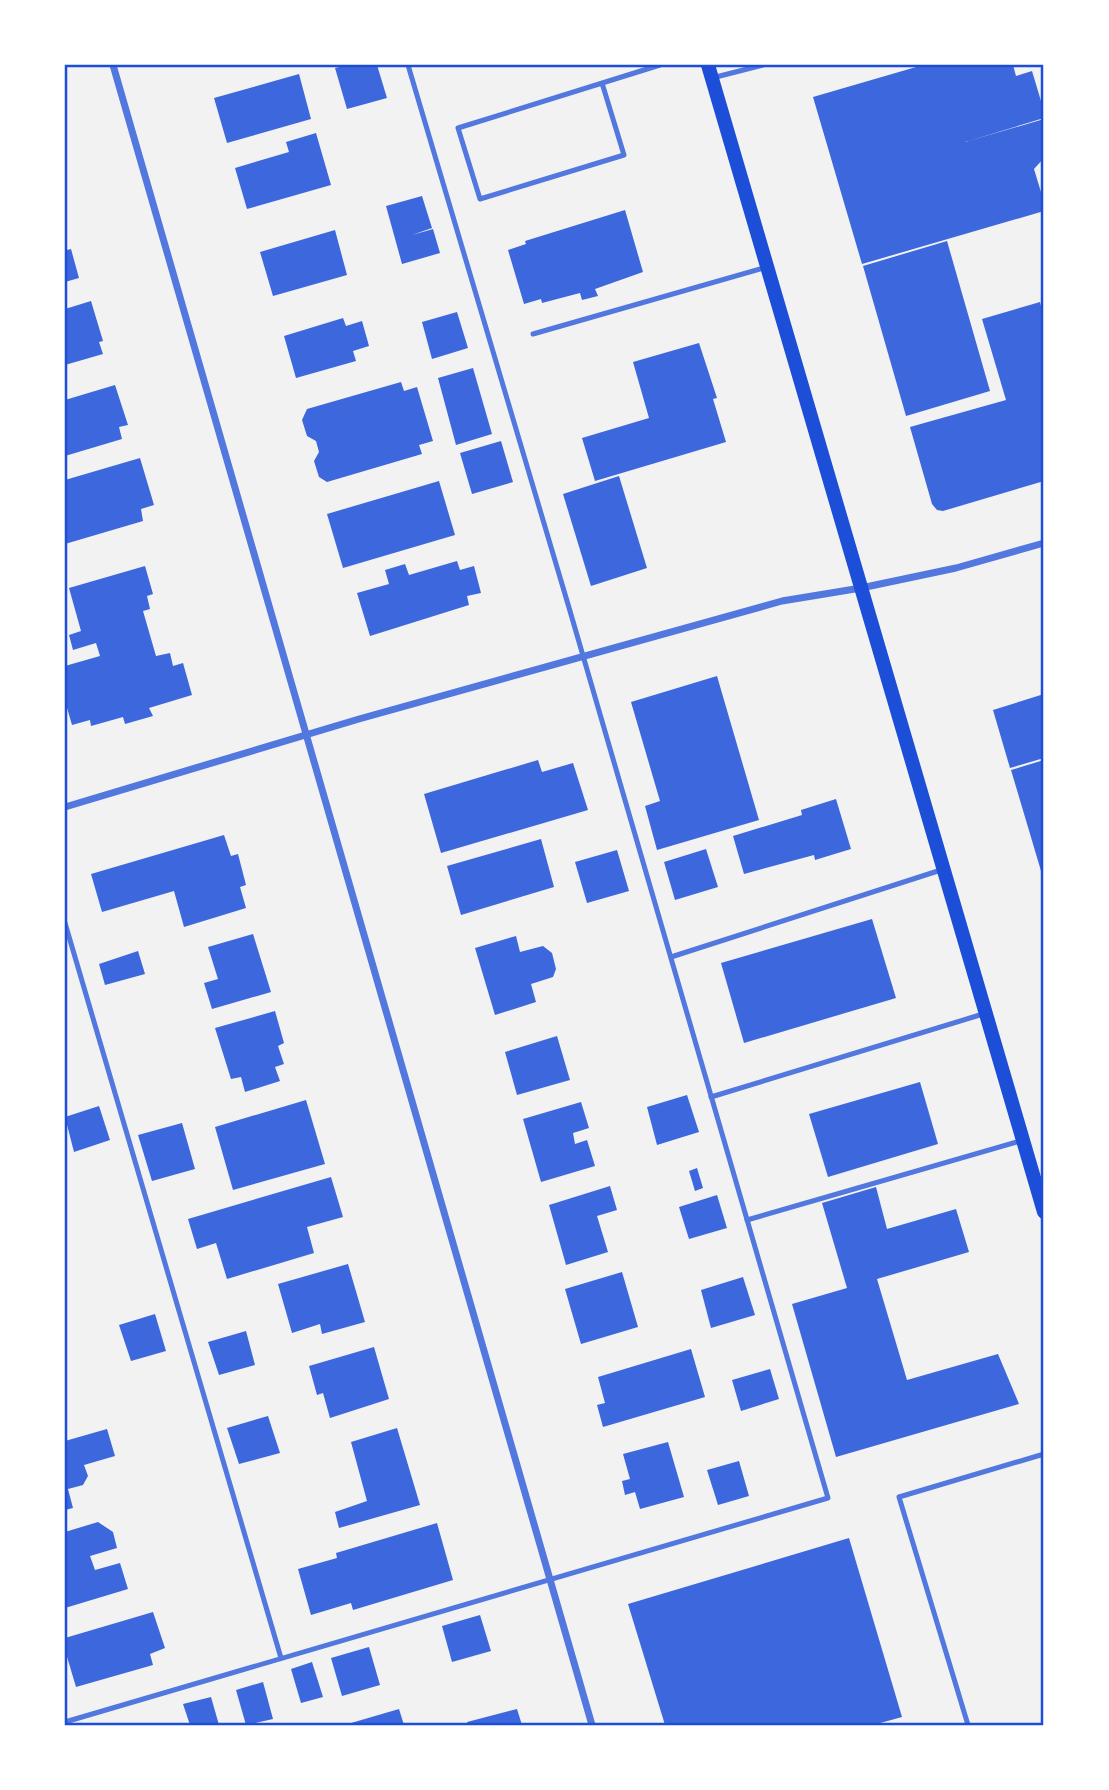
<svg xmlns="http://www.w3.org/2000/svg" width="1109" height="1790" font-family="'Alegreya Sans',sans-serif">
<rect width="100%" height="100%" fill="#f2f2f2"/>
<!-- building -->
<g fill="#3d67dc">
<polygon points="348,65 377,65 387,98 347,109 335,68"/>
<polygon points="923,65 1013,65 1016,76 1032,71 1044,111 1044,118 965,142 1044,119 1044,158 1034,169 1044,202 1044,211 862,264 813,97"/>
<polygon points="299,74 311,119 227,143 214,98"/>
<polygon points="316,133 331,185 247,209 235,168 289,152 286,142"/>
<polygon points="422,196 432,228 412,235 433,229 440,253 402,264 386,206"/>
<polygon points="625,210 643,272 595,289 598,296 582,300 580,293 542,303 541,299 524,304 508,250 526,244 525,241"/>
<polygon points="335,230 347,275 273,296 260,252"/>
<polygon points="947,241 990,391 906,416 863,266"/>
<polygon points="65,245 67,250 71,249 79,278 65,282"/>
<polygon points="91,301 103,341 99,342 103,354 65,365 65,309"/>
<polygon points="1040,302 1044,318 1044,481 943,511 937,510 932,504 910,427 1006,400 982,319"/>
<polygon points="457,312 468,348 432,359 422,322"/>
<polygon points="343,318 346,326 362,321 369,346 353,351 356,361 296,378 284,336"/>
<polygon points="699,343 717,398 713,399 726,442 595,481 582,438 649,418 633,362"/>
<polygon points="473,368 492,434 456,445 438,378"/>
<polygon points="401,382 404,391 417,387 433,441 419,445 422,454 327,482 319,477 314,461 319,452 316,441 307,436 302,420 307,409"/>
<polygon points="115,385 128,425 119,427 122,439 65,456 65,400"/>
<polygon points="501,441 513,482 472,494 460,453"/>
<polygon points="140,458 154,505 141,509 143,521 65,544 65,480"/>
<polygon points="619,476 647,568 591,586 563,494"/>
<polygon points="439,481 455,535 343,568 327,514"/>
<polygon points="457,561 460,570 474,566 481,593 467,596 469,605 370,636 357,593 389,584 385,570 405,564 409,575"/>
<polygon points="145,566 153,594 147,596 150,609 143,611 156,656 170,653 173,666 183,663 192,695 149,708 153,716 125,724 123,717 91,726 90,720 72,725 65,701 65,666 100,656 96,643 73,650 69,635 81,631 69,588"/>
<polygon points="717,676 759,820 657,850 645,806 660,801 631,702"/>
<polygon points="1044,694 1044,758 1010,768 993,710"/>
<polygon points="538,760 542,772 573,763 588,810 441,853 424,794"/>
<polygon points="1044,760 1044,881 1011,770"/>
<polygon points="836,799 851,849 815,860 814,855 744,874 733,836 802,815 801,810"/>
<polygon points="224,835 231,856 238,854 246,885 240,887 246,908 184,927 174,891 102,912 91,874"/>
<polygon points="541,839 554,887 461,915 447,866"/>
<polygon points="706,849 718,887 675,900 664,862"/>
<polygon points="617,850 629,891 587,903 575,862"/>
<polygon points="872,919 896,998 744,1043 721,963"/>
<polygon points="253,934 271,992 212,1009 204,983 218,979 208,947"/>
<polygon points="516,936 520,952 543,946 552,953 556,969 553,977 531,984 536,1002 495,1015 475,948"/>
<polygon points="138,951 145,974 105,985 99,964"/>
<polygon points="275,1011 284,1043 278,1046 284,1064 275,1067 280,1081 245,1092 241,1077 231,1079 215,1028"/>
<polygon points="557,1036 570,1080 517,1095 505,1052"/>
<polygon points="920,1082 938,1144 828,1177 809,1114"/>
<polygon points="687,1095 699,1132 657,1145 647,1107"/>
<polygon points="306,1100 325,1164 233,1190 215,1127"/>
<polygon points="581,1102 589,1128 573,1133 575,1144 587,1140 595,1166 541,1182 523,1119"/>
<polygon points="99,1106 110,1140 74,1152 65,1117"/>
<polygon points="182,1123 195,1169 152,1181 138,1135"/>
<polygon points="697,1168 703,1188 695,1191 689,1171"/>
<polygon points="331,1177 343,1217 307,1227 314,1253 227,1279 216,1243 197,1249 188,1219"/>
<polygon points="610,1186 617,1210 597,1216 608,1252 566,1265 549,1205"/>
<polygon points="876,1187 887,1229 956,1209 969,1252 877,1279 907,1380 998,1354 1019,1404 836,1457 792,1304 847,1288 822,1203"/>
<polygon points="717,1195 727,1228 689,1239 679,1207"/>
<polygon points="348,1264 365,1322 322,1334 320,1324 292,1333 278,1284"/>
<polygon points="622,1272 638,1327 581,1344 565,1289"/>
<polygon points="743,1277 755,1315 711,1328 701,1290"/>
<polygon points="155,1314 166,1351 131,1361 119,1325"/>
<polygon points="246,1331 255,1365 219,1375 208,1342"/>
<polygon points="374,1347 389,1399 330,1418 323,1393 317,1395 309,1366"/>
<polygon points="691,1349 705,1397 603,1427 597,1405 605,1403 598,1377"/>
<polygon points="770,1369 779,1399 741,1411 732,1380"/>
<polygon points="268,1416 280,1453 239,1464 227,1428"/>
<polygon points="397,1428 420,1505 339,1528 335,1512 367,1501 351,1442"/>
<polygon points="107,1429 115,1456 84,1465 88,1476 83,1485 68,1489 73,1508 65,1510 65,1441"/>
<polygon points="668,1442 684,1497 640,1509 635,1492 625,1495 622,1481 630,1479 623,1454"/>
<polygon points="739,1461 749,1496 718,1505 707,1470"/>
<polygon points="98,1522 113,1532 117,1548 90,1556 95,1570 120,1563 128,1589 65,1608 65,1532"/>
<polygon points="437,1523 453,1580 353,1610 351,1603 311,1615 298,1569 337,1558 336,1553"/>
<polygon points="849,1538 902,1717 873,1725 665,1725 628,1604"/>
<polygon points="153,1612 165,1648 150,1654 153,1665 76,1687 65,1650 65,1638"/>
<polygon points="480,1615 491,1651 452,1662 442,1626"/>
<polygon points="369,1647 380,1685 342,1696 331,1658"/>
<polygon points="312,1662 323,1697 301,1703 291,1669"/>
<polygon points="263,1682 273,1719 246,1725 236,1690"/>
<polygon points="211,1697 219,1725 190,1725 183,1704"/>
<polygon points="399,1709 404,1725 352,1725 351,1723"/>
<polygon points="517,1709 522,1725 468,1725 467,1722"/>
</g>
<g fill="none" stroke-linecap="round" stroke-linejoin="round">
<!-- service -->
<g stroke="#5277de" stroke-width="5">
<polyline points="712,78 763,65"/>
<polyline points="602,83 624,155 480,199 458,128 660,65"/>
<polyline points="533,334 767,267"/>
<polyline points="65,923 281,1658"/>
<polyline points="671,957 941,870"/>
<polyline points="711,1097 983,1014"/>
<polyline points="747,1220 1020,1141"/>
<polyline points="65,1722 828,1498 570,611 408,65"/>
<polyline points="968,1725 899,1497 1044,1454"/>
</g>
<!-- minor -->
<g stroke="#5277de" stroke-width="7">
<polyline points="113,65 592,1725"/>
<polyline points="65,807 359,719 782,601 861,588 956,568 1044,543"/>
</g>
<!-- secondary -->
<polyline stroke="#1d4ed8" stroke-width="14" points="708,65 1044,1212"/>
</g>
<!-- border -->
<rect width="1109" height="1790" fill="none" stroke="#ffffff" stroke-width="133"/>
<rect x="66" y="66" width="976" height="1658" fill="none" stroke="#1d4ed8" stroke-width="2.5"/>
</svg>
